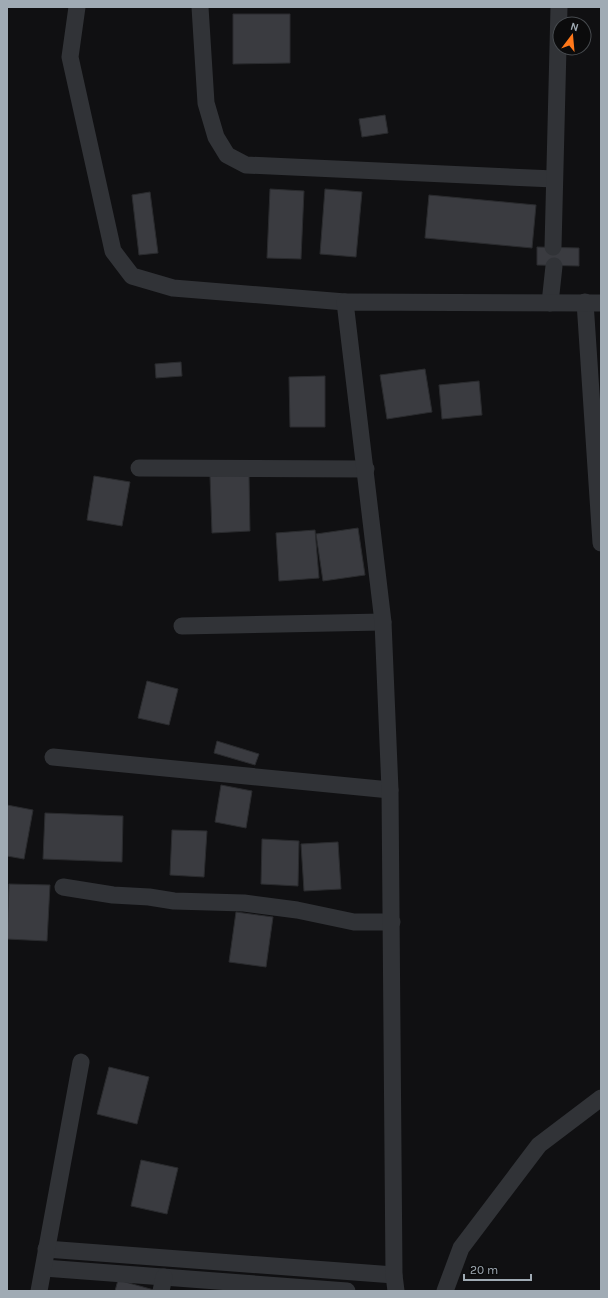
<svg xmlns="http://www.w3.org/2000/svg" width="608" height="1298" font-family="Karla,sans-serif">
<rect width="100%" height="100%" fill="#101012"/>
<!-- building -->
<g fill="#3a3b40" stroke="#2a2b2e">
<polygon points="233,14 290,14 290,63 233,64"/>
<polygon points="385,115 388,133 362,137 359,119"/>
<polygon points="270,189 304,191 301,259 267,258"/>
<polygon points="325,189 362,192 356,257 320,254"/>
<polygon points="150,192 158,253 139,255 132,195"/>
<polygon points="429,195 536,205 532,248 425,238"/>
<polygon points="537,247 579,248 579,266 537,265"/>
<polygon points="181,362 182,376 156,378 155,364"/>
<polygon points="425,369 432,412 387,419 380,375"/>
<polygon points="325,376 325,427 290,427 289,377"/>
<polygon points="479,381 482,415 442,419 439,385"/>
<polygon points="249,475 250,531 212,533 210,476"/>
<polygon points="94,476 130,482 122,526 87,520"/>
<polygon points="358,528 365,575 323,581 316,534"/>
<polygon points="315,530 319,578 279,581 276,533"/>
<polygon points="147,681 178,689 169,725 138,718"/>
<polygon points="217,741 259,754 255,765 214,753"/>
<polygon points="221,785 252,791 246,828 215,822"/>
<polygon points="7,805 33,810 24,859 7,856"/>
<polygon points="45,813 123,816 122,862 43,859"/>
<polygon points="172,830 207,831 204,877 170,875"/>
<polygon points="262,839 299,841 298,886 261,884"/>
<polygon points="338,842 341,889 304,891 301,844"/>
<polygon points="9,884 50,885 47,941 7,939"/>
<polygon points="236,912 273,917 266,967 229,962"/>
<polygon points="109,1067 149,1077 137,1124 97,1114"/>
<polygon points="141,1160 178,1168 167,1214 131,1206"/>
<polygon points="118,1280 154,1290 154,1291 115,1291"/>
</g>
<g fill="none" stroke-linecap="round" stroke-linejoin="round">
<!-- street -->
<g stroke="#313337" stroke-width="17">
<polyline points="77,7 70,57 113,251 132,276 173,288 345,302"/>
<polyline points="200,7 206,103 216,137 227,155 246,165 554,179"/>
<polyline points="553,247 559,7"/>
<polyline points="585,302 601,543"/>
<polyline points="550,303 554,266"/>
<polyline points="139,468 366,469"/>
<polyline points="182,626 383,622"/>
<polyline points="53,757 390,790"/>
<polyline points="63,887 113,895 149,897 174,901 244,903 297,910 354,922 392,922"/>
<polyline points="46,1249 394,1275"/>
<polyline points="44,1268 347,1291"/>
<polyline points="39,1291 81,1062"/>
<polyline points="161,1291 164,1277"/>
<polyline points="396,1291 394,1275 390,790 383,622 345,302 601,303"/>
<polyline points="445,1291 461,1248 539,1145 601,1098"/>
</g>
</g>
<!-- border -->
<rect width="608" height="1298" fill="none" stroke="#a0abb4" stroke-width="16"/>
<!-- north arrow -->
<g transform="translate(572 36) rotate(16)"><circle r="19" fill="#0b0b0c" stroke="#474b4f"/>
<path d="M0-3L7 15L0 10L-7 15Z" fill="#ff781a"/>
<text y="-6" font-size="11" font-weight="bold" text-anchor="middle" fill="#a0abb4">N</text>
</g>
<!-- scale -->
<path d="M464 1274v6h67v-6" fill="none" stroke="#a0abb4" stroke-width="2"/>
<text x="470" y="1274" font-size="12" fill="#a0abb4" stroke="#0b0b0c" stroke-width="3" paint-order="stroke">20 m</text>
</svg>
